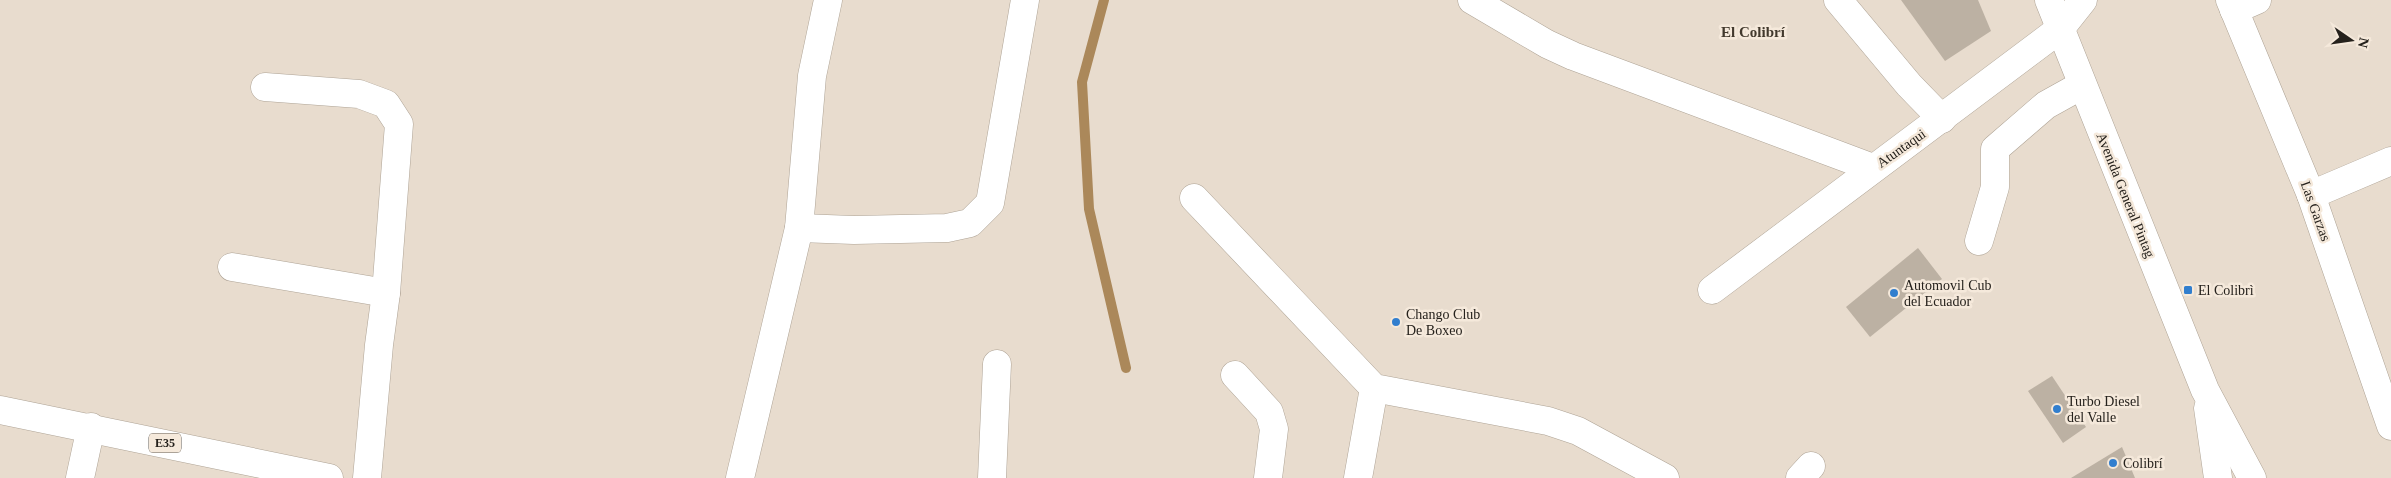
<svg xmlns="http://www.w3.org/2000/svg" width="2391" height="478" font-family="'Times New Roman',serif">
<rect width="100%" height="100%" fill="#e8dcce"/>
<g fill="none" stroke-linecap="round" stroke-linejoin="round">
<!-- stream -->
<polyline stroke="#ab885a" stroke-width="10" points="1104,0 1082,82 1089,209 1126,368"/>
</g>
<!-- building -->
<g fill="#bcb1a3">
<polygon points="1901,0 1978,0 1991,31 1945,61"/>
<polygon points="1918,248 1942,279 1870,337 1846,307"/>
<polygon points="2052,376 2086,427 2063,443 2028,391"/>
<polygon points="2122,447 2135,478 2071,478"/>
</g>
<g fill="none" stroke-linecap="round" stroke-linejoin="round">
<!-- minor casing -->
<g stroke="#aea395" stroke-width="29">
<g id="minor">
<polyline points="1472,0 1547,44 1573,56 1873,168"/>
<polyline points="1838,0 1909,85 1942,119"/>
<polyline points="2230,0 2311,195 2391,426"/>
<polyline points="2234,10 2257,0"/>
<polyline points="265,87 359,94 386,104 399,124 386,293 379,345 367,478"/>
<polyline points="2311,195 2391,161"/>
<polyline points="1194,198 1374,388 1548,421 1578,431 1665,478"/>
<polyline points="799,228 854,230 947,228 970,223 990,203 1025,0"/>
<polyline points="1979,241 1995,187 1995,149 2046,105 2082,85"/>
<polyline points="232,267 386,293"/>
<polyline points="1712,290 2060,29 2083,0"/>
<polyline points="1235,375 1269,412 1274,429 1268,478"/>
<polyline points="80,478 91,427"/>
<polyline points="740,478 799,228 812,76 828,0"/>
<polyline points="992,478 997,364"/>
<polyline points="1358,478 1374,388"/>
<polyline points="1800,478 1811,466"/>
</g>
</g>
<!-- major casing -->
<g stroke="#aea395" stroke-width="29">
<g id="major">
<polyline points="2049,0 2205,390 2252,478"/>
<polyline points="2208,408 2218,478"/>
</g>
</g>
<!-- highway casing -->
<g stroke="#aea395" stroke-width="29">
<polyline id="highway" points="0,410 329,478"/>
</g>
<!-- minor -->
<use href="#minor" stroke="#fff" stroke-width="28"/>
<!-- major -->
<use href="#major" stroke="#fff" stroke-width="28"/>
<!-- highway -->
<use href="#highway" stroke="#fff" stroke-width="28"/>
</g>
<!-- markers -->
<g fill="#317ece" stroke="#f5e9db" stroke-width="2">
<rect x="2183" y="285" width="10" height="10" rx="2.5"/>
<circle cx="1894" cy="293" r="5"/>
<circle cx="1396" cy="322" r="5"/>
<circle cx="2057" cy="409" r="5"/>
<circle cx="2113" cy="463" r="5"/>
</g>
<g text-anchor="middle" stroke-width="5" stroke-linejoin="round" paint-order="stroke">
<!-- shield labels -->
<rect fill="#f5e9db" stroke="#635d55" stroke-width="1" x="149" y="433.5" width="32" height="19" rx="4"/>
<g font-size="12" font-weight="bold" fill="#25211c">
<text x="165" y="447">E35</text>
</g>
<!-- street labels -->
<g font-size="14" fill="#25211c" stroke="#f5e9db">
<text transform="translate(1901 148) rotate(-35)" y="5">Atuntaqui</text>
<text transform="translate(2126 195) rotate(68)" y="5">Avenida General Pintag</text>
<text transform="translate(2316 211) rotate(70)" y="5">Las Garzas</text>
</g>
<!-- poi labels -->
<g font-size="14" fill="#25211c" stroke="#f5e9db" text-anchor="start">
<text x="1904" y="290">Automovil Cub<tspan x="1904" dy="16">del Ecuador</tspan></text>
<text x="2198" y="295">El Colibrì</text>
<text x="1406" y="319">Chango Club<tspan x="1406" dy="16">De Boxeo</tspan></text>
<text x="2067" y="406">Turbo Diesel<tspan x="2067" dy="16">del Valle</tspan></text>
<text x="2123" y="468">Colibrí</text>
</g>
<!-- neighbourhood labels -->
<g font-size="15" font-weight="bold" fill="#42392d" stroke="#f5e9db">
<text x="1753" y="37">El Colibrí</text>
</g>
</g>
<!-- north arrow -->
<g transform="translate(2351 40) rotate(103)" stroke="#f5e9db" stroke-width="4" paint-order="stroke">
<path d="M0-4L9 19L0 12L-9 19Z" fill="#25211c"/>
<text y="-8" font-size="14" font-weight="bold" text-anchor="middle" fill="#25211c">N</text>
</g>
</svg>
